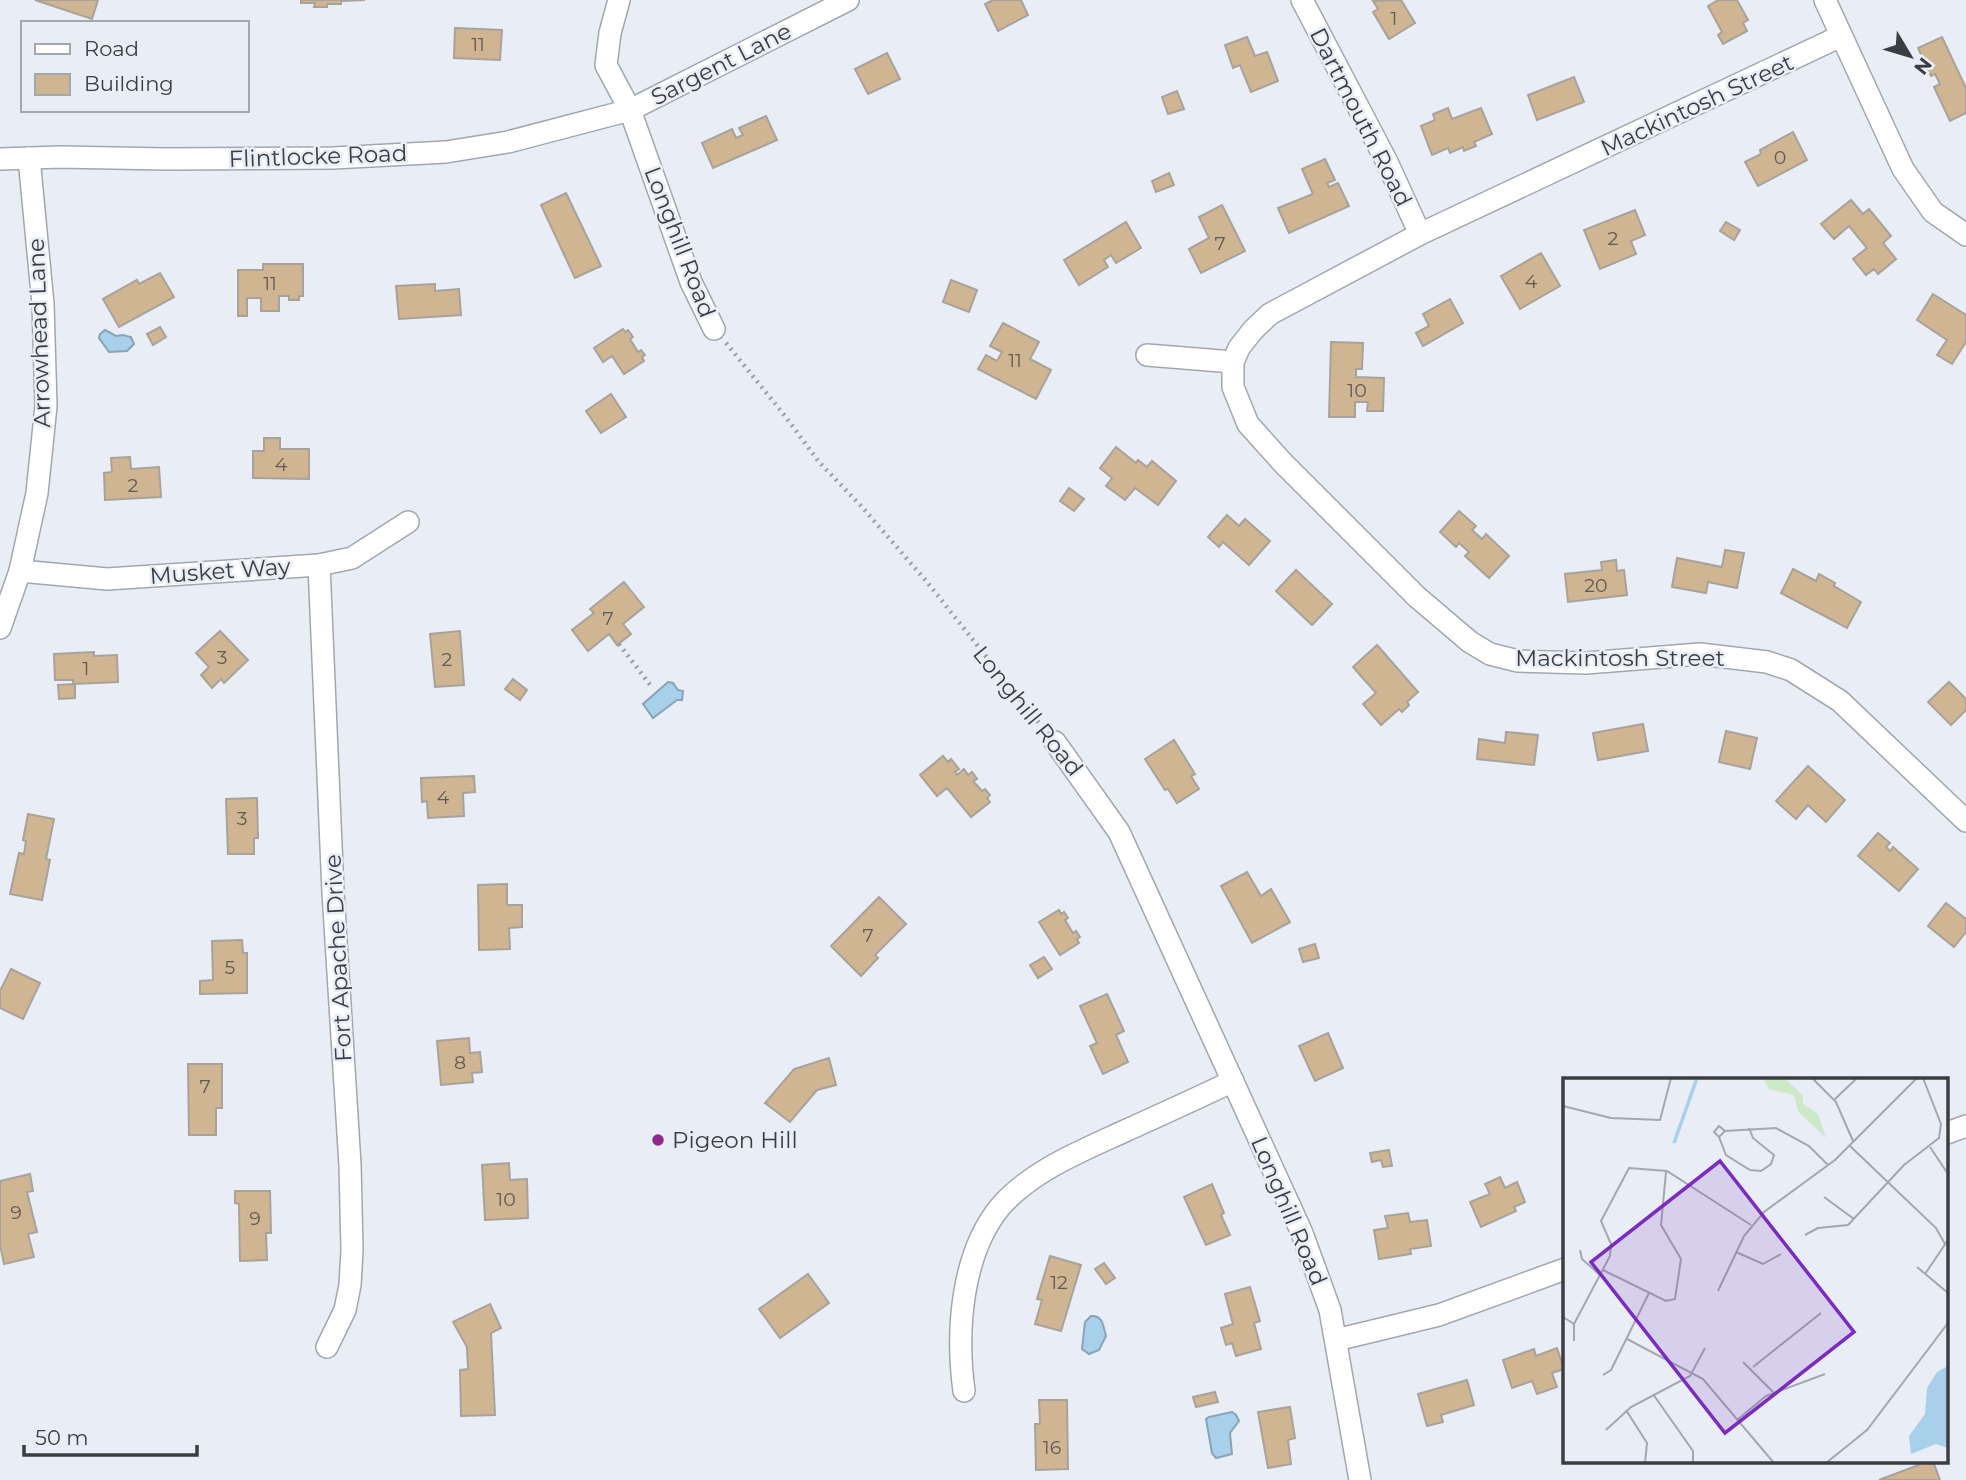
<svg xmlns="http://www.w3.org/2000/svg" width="1966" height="1480" font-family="Montserrat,sans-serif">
<rect width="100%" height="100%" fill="#e8edf6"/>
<!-- water -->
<g fill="#a8d0ea" stroke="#87a4b7" stroke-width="2">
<polygon points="105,330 116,336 123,335 131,337 134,344 127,351 109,352 99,338 100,334"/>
<polygon points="668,682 673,683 678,690 683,691 682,700 677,700 653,718 643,704"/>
<path d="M1091 1316C1103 1315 1103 1326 1106 1336L1099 1350 1089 1354 1082 1349 1085 1322Z"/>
<polygon points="1232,1412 1236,1415 1239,1421 1230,1433 1232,1454 1216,1458 1212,1453 1206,1419 1209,1417"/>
</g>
<!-- building -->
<g fill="#d0b592" stroke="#a8a29a" stroke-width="2">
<polygon points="35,0 98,0 92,19"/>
<polygon points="301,0 365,0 341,1 341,4 327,4 327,7 314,7 315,3 301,3"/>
<polygon points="993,0 1021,0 1028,15 998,31 985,4"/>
<polygon points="1401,0 1415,23 1389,39 1373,12 1378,9 1373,1"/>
<polygon points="1718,0 1737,0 1748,20 1743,23 1747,31 1723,44 1718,35 1722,32 1708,6"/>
<polygon points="455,28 502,30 500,60 454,58"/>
<polygon points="1247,37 1255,56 1267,52 1278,81 1251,92 1240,65 1233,68 1225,45"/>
<polygon points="1942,37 1966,88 1966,113 1950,121 1934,87 1940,84 1935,74 1931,76 1918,48"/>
<polygon points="887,53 900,79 868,94 855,69"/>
<polygon points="1574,77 1584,102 1537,120 1528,95"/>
<polygon points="1177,91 1184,109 1168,114 1162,97"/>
<polygon points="1448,108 1452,119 1481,108 1492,134 1474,142 1476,146 1464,151 1463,147 1450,153 1448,148 1432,155 1421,126 1435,120 1433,114"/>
<polygon points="766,116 777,140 713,168 702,143 732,129 736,138 743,135 739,128"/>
<polygon points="1793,132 1807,160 1758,186 1745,162 1761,154 1760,150"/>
<polygon points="1325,159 1335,180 1327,183 1329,187 1338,183 1349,206 1289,233 1278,208 1313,194 1302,169"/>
<polygon points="1169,173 1174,185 1156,192 1152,181"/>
<polygon points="566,193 601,266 575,278 541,205"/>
<polygon points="1851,200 1863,214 1869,209 1891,236 1883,243 1896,259 1878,274 1874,269 1866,275 1853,259 1867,248 1849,226 1834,239 1821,224"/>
<polygon points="1222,205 1245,251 1201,273 1189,249 1209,238 1199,217"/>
<polygon points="1635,210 1645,235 1631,241 1636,254 1600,269 1584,230"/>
<polygon points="1126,222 1141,248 1116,263 1111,255 1104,260 1108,267 1079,285 1064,260"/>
<polygon points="1726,222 1740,230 1734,240 1720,231"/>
<polygon points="1541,253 1560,286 1520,309 1501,276"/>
<polygon points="263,264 303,264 303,296 299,296 299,300 289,300 289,296 279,296 279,311 261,311 261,298 247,298 247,316 238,316 238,270 263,270"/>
<polygon points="160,273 174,297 119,327 103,299 137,280 139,284"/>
<polygon points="951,280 977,290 969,312 943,302"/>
<polygon points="435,284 435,291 459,289 461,315 399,319 396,286"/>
<polygon points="1933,294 1966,315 1966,342 1952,364 1937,355 1947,340 1917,320"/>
<polygon points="1450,299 1463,323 1423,346 1416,333 1429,326 1423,314"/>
<polygon points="1003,323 1039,342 1030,359 1051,370 1036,399 978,369 986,355 997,361 1002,352 990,346"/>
<polygon points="160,327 166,337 153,345 147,334"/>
<polygon points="623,329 625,332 628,330 633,337 630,339 638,352 641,350 645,355 642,357 644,361 624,374 612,356 603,362 594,348"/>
<polygon points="1331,342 1363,343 1362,369 1356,369 1356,377 1384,378 1383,411 1367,411 1368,402 1355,402 1355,417 1329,417"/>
<polygon points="611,394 626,417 601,433 586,411"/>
<polygon points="264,438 280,438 280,449 309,449 309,479 253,478 253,451 264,451"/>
<polygon points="1116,447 1136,463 1138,460 1147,467 1152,461 1176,481 1158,505 1135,488 1125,500 1106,486 1112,478 1100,468"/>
<polygon points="130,457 131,469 159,467 161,497 105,500 104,473 112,472 111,458"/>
<polygon points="1069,488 1084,499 1074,511 1060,501"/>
<polygon points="1459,511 1476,526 1472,530 1482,539 1486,534 1509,556 1489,578 1465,556 1469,552 1459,543 1456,547 1440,532"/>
<polygon points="1227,515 1239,526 1245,519 1270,541 1249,565 1223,542 1219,547 1208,537"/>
<polygon points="1725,550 1744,553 1737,588 1708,582 1706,593 1672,587 1677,558 1722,567"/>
<polygon points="1616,560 1617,571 1624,570 1627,595 1568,602 1565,574 1602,570 1601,562"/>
<polygon points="1793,569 1816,581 1819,574 1835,583 1834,586 1861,602 1847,628 1781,593"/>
<polygon points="1296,570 1332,604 1312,625 1276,591"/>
<polygon points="624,582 644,607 623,624 631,634 617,645 609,634 588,651 572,630 594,613 590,609"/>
<polygon points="220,631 248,660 224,683 221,679 212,688 201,675 209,667 196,653"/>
<polygon points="460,631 464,685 435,687 430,634"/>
<polygon points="1377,645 1418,692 1407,702 1409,705 1402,712 1399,709 1381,725 1363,704 1376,693 1353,667"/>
<polygon points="94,652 94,656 117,655 118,682 73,684 73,680 55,680 54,654"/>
<polygon points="513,679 527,690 520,700 505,689"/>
<polygon points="1949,682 1966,699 1966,710 1951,725 1928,702"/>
<polygon points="75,684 75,698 59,699 58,685"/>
<polygon points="1643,724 1648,751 1598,760 1593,733"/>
<polygon points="1726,731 1757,738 1750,769 1719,762"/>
<polygon points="1506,732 1538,735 1534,765 1477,759 1479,739 1505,743"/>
<polygon points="1174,740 1195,774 1191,776 1199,789 1177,803 1168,789 1165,790 1145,759"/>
<polygon points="943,756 948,762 951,759 959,769 955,772 957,775 964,769 968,775 972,772 977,779 973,781 982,791 985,789 990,795 987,798 990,802 971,817 947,788 937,796 920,775"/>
<polygon points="1808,766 1845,800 1826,822 1808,805 1796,819 1776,801"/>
<polygon points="474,776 475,792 463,793 464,816 428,818 427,801 422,802 421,778"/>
<polygon points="257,798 258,838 254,838 254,854 228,854 226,799"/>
<polygon points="28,814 54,819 46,859 50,860 42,900 10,894 19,853 24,854 26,841 23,840"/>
<polygon points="1878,833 1890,843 1886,847 1890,851 1893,847 1918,869 1899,891 1858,856"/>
<polygon points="1247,872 1261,896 1271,889 1290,922 1252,943 1221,886"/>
<polygon points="507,884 507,905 522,905 522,927 509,928 510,949 479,950 478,885"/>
<polygon points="879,897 906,924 875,955 878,958 861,976 831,946"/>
<polygon points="1946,903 1966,919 1966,932 1954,947 1928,926"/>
<polygon points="1059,910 1061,914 1064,912 1068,918 1065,920 1073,933 1076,931 1080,937 1077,939 1079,943 1060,955 1039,922"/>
<polygon points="242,940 243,953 247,953 247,993 200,994 200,981 213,980 212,941"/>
<polygon points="1315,944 1319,958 1303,962 1299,949"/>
<polygon points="1044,957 1052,969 1038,978 1030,965"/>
<polygon points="11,969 40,983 23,1019 0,1008 0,991"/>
<polygon points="1107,994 1124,1031 1116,1035 1128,1062 1103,1074 1090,1046 1097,1043 1080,1006"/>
<polygon points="1328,1033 1343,1068 1315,1081 1299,1046"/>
<polygon points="469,1038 470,1053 480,1052 482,1072 472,1073 473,1082 441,1085 437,1041"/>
<polygon points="829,1058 836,1085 817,1090 790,1122 765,1103 794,1069"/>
<polygon points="188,1064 222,1064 222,1108 216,1108 216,1135 189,1135"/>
<polygon points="1389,1150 1392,1166 1383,1167 1381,1160 1372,1162 1370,1153"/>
<polygon points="509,1163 510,1180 527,1179 528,1218 485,1220 482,1165"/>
<polygon points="30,1174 33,1191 27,1192 37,1232 28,1234 34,1257 4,1264 0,1245 0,1181"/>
<polygon points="1500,1177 1505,1188 1517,1182 1525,1202 1514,1207 1516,1211 1481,1227 1470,1202 1490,1194 1485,1184"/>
<polygon points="1212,1184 1224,1213 1221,1215 1230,1235 1206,1245 1184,1197"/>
<polygon points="235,1191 270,1191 271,1233 266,1233 267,1260 240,1261 239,1204 235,1203"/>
<polygon points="1408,1213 1410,1222 1427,1220 1431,1246 1410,1249 1411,1254 1379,1259 1374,1230 1388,1228 1385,1216"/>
<polygon points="1050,1256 1081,1265 1061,1331 1035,1324 1042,1300 1037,1299"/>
<polygon points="1104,1263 1115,1278 1106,1284 1095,1269"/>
<polygon points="808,1274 829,1303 780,1338 759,1309"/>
<polygon points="1250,1287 1260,1321 1254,1323 1261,1349 1236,1356 1232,1343 1226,1345 1221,1328 1233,1324 1225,1294"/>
<polygon points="490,1304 501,1328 491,1333 495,1415 461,1416 460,1370 468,1369 467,1347 453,1322"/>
<polygon points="1557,1348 1564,1369 1552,1373 1557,1387 1537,1394 1532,1381 1512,1388 1503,1360 1534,1349 1536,1356"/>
<polygon points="1467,1380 1474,1405 1441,1415 1443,1422 1427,1426 1418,1394"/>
<polygon points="1215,1392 1218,1402 1196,1407 1193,1397"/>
<polygon points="1039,1400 1067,1400 1068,1469 1036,1470 1035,1424 1040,1424"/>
<polygon points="1290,1407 1295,1438 1288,1440 1291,1464 1268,1468 1258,1412"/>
<polygon points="1929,1461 1933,1461 1940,1480 1879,1480"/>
</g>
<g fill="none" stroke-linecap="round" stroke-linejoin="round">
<!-- street casing -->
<g stroke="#a2a7af" stroke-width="24">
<g id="street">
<polyline points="619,0 610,33 606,65 630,110 691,282 714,329"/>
<polyline points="1302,0 1386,160 1420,234"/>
<polyline points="1825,0 1903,169 1933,212 1966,235"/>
<polyline points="1841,36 1420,234 1270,314 1253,330 1239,348 1233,362 1233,387 1248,424 1282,462 1417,597 1470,642 1490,654 1518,661 1586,663 1700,654 1767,662 1791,670 1840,701 1966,821"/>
<polyline points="0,159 60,157 166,159 333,158 446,152 508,142 630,110 848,0"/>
<polyline points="1147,355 1233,362"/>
<polyline points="319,565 333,892 350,1165 352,1250 350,1285 345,1310 327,1347"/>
<polyline points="20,571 107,579 319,565 352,558 408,522"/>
<polyline points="0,628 20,571 37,493 46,406 43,304 29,158"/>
<polyline points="1055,742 1119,832 1302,1233 1330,1310 1360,1480"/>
<polyline points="1947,1133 1966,1126"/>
<polyline points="1336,1340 1439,1315 1565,1269"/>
<path d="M964 1391C956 1332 961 1255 1000 1207 1032 1170 1084 1150 1127 1130 1162 1114 1198 1098 1233 1081"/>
</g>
</g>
<!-- path -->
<g stroke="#9b9fa5" stroke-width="4.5" stroke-dasharray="2 5" stroke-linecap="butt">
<polyline points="726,343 785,416 819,462 862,507 927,582 1043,728"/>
<polyline points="619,644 651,686"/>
</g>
<!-- street -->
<use href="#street" stroke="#fff" stroke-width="21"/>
</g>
<!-- markers -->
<circle fill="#8e288f" stroke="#e8edf6" stroke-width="2.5" cx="658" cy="1140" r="7"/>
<g text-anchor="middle" stroke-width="5" stroke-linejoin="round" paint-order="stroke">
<!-- number labels -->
<g font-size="19" fill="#605b55">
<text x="1394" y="25">1</text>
<text x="478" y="51">11</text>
<text x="1780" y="164">0</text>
<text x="1613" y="245">2</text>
<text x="1220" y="250">7</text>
<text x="1531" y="288">4</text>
<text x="270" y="290">11</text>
<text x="1015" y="367">11</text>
<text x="1357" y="397">10</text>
<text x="281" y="471">4</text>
<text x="133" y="492">2</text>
<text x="1596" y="592">20</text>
<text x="608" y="625">7</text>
<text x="222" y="664">3</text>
<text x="447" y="666">2</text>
<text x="86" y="675">1</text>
<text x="443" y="804">4</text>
<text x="242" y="825">3</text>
<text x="868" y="942">7</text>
<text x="230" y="974">5</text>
<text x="460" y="1069">8</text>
<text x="205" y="1093">7</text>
<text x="506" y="1206">10</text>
<text x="16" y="1219">9</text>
<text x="255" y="1225">9</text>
<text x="1059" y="1289">12</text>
<text x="1052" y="1454">16</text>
</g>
<!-- street labels -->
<g font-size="23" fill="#3b3d41" stroke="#e8edf6">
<text transform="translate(721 64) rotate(-27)" y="8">Sargent Lane</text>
<text transform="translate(1697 105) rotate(-25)" y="8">Mackintosh Street</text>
<text transform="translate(1361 117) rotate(63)" y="8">Dartmouth Road</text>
<text transform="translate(318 156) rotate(-2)" y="8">Flintlocke Road</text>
<text transform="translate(680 242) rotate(69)" y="8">Longhill Road</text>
<text transform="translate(39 333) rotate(-92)" y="8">Arrowhead Lane</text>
<text transform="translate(220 571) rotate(-4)" y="8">Musket Way</text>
<text x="1620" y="666">Mackintosh Street</text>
<text transform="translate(1028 711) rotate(51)" y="8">Longhill Road</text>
<text transform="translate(338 958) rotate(-93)" y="8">Fort Apache Drive</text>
<text transform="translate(1289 1211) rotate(67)" y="8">Longhill Road</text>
</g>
<!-- poi labels -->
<g font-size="23" fill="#3b3d41" stroke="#e8edf6" text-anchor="start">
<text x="672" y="1148">Pigeon Hill</text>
</g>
</g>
<!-- overview -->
<g transform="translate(1563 1078)">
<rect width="385" height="385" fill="#e8edf6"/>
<path d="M200 0H222L240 18V26L255 36 263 60 235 33 231 17 206 11Z" fill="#cde8c7"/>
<path d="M385 288V370L373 366 348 376 346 358 362 336 364 310 374 294Z" fill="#a8d0ea"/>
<path fill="none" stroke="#a8d0ea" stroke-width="3.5" d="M111 65 134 0"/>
<path fill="none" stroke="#a3a7ae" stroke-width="2" d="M249 0 273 24 290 63M271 22 294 0M0 28 48 40 97 42 108 0M162 53 156 59 151 54 156 48 162 53 213 50 246 68 265 87M156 59 163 77 187 92 198 93 208 86 211 77 190 60 186 50M287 68 373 150 382 166M367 69 385 96M261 119 291 141M242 157 255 150 285 147 341 87 376 60 378 46 360 0M17 172 19 181 37 197M173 174 200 186 218 176M354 189 385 215M40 192 103 223 112 221 118 181 98 147 103 94M362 196 385 162M155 213 181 158 201 134 272 82 354 0M0 239 11 246V263M11 246 47 178 48 166 38 143 66 90 104 93 188 147M64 261 140 301 211 385M180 284 211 315M190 289 258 235M40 297 48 292 86 215M90 316 130 373V385M63 332 84 365 82 385M174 342 203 318 262 296M43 352 68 329 127 298 142 270M263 385 304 352 385 245"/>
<path fill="#7b2cbf" fill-opacity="0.15" stroke="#7b2cbf" stroke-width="3.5" d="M157 83 291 254 162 355 28 184Z"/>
<rect width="385" height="385" fill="none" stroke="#3b3d41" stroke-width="3.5"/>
</g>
<!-- legend -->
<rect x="21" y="21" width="228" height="91" fill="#e8edf6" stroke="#a3a7ae" stroke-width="2"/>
<rect x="35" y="44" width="35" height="10" fill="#ffffff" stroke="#a3a7ae" stroke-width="2"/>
<text x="84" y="56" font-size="21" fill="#3b3d41">Road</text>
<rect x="35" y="74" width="35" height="21" fill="#d0b592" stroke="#a3a7ae" stroke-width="2"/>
<text x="84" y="91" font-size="21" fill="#3b3d41">Building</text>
<!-- north arrow -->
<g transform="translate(1910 56) rotate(128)" stroke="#e8edf6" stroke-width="5" paint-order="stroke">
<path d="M0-5L12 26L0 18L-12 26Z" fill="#3b3d41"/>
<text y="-10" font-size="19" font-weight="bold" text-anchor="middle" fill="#3b3d41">N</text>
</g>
<!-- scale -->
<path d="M24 1445v10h173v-10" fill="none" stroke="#3b3d41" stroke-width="3.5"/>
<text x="35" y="1445" font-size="21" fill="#3b3d41" stroke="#e8edf6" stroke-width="5" paint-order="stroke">50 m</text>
</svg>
